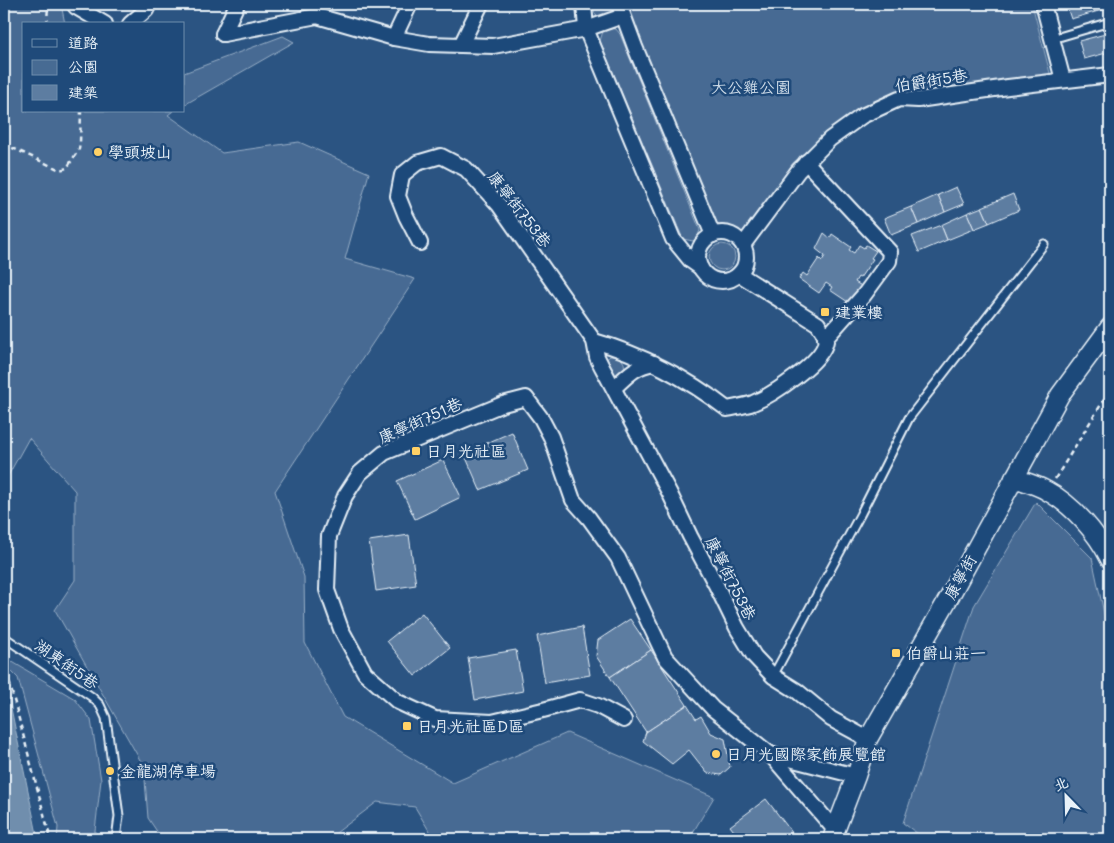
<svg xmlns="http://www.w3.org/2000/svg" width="1114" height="843" font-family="Mali,'LXGW WenKai TC',sans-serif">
<rect width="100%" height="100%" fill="#2b5482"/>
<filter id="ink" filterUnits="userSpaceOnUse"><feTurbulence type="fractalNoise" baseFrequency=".02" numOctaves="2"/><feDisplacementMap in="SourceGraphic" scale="10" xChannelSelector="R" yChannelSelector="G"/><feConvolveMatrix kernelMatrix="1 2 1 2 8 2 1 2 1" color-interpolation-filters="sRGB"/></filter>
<g filter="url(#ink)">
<!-- green -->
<g fill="#476b93" stroke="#98aec6">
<polygon points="4,4 61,4 65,24 24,24 24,111 173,111 168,115 222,153 299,142 369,173 345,259 415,279 275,491 304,577 305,643 343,717 453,783 567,733 714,797 689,839 434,839 415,807 377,802 328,839 162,839 148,818 144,767 55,610 75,580 75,491 29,438 4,483"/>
<path d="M593 4H609L611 10 610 15 599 18C594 15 594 10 593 4Z"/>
<polygon points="626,4 1032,4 1051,77 903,91 829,131 793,163 742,236 734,229 716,225"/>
<polygon points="609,28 616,29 620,34 700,230 698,236 693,241 683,239 600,41 603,31"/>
<polygon points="283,36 294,42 184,105 184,73"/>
<circle cx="722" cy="257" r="13"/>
<polygon points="610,356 620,357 624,363 625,370 617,377 613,377 604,361"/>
<polygon points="1036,502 1092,558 1110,641 1110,839 925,839 903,823 974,606"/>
<polygon points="4,657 75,699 91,720 101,780 94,839 57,839 58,827 18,678 4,664"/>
</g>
<!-- water -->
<polygon fill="#708ead" stroke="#a0b6cb" points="4,682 6,684 38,839 4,839"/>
<!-- building -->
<g fill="#5d7da1" stroke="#e8f1f8">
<polygon points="1066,4 1093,4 1095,12 1071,19"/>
<polygon points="1093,4 1110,4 1110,8 1095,12"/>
<polygon points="1109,33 1110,52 1084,59 1079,41"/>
<polygon points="956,187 964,204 945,212 938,195"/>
<polygon points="1013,194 1019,210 989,223 982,207"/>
<polygon points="938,195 945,212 918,224 911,207"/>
<polygon points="911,207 918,224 891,235 884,218"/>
<polygon points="982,207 989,223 974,229 967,213"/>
<polygon points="967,213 974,229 947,240 941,225"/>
<polygon points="941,225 947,240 919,252 912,236"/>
<polygon points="824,233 830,238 832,234 851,247 849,250 854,253 859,245 864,248 866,245 876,251 871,258 873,259 860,278 858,277 855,282 863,287 857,303 850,298 848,302 830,290 832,287 826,283 819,293 799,279 803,273 807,276 819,258 822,261 825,256 816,249"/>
<polygon points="512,432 528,470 480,490 464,453"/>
<polygon points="443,460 461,497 415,519 397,481"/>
<polygon points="409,535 416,585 376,591 369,541"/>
<polygon points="422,613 450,648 415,676 387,641"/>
<polygon points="630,619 651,650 610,677 596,656 598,640"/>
<polygon points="582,627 590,675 545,683 537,636"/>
<polygon points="516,650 523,691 475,700 468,658"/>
<polygon points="651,650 687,705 646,732 610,677"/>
<polygon points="687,705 696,719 701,716 711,733 725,739 730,767 721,775 707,773 689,750 672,764 643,741 646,732"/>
<polygon points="766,799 797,839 740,839 730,826"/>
</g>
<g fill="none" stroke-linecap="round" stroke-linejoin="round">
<!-- service casing -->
<g stroke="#e8f1f8" stroke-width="11">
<g id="service">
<polyline points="1052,39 1110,22"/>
<polyline points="4,637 92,697 100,705 106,718 119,816 116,839"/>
<polyline points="773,676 860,515 909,418 1044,244"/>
</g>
</g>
<!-- minor casing -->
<g stroke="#e8f1f8" stroke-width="18">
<g id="minor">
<polyline points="74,4 76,7 105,24"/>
<polyline points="584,4 586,29 673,239 691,261 701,268"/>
<polyline points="619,4 635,47 713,235"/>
<polyline points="1043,4 1063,80"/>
<polyline points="130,24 146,10 149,4"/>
<polyline points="223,34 317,16 394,38 429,44 493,46 586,29 623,16"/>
<polyline points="223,34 237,4"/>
<polyline points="394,38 410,4"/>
<polyline points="461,45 481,4"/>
<polyline points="806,162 890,252 889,261 864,295 825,339"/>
<circle cx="722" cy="257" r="24"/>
<polyline points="420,243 406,216 398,196 402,175 417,163 441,156 466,169 499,205 594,341 597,357 602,367 669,492 690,536 716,585 737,628 754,656 773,676 797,691 831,719 868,739"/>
<polyline points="743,245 798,171 830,139 862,116 899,99 918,100 1008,87 1110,75"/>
<path d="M594 341C643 355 687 378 727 409 736 407 745 406 753 403 772 395 823 362 826 341 826 335 821 329 818 324L739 274"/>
<path d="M614 388C628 375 635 366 654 363"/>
<polyline points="624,720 598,706 580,700 543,710 492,722 435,719 398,702 365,673 341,629 327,590 329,536 345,496 360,473 384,453 503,404 526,398 541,418 551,437 573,500 589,518 618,558 665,657 713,709 770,754 835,830"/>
<polyline points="770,754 856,776"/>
</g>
</g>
<!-- tertiary casing -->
<g stroke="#e8f1f8" stroke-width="21">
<g id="tertiary">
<path d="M1014 478C1025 482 1037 485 1047 491 1073 505 1097 533 1110 559"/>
<polyline points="832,839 856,776 868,739 951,594 1060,395 1110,327"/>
</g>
</g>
<!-- path -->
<g stroke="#e8f1f8" stroke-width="2.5" stroke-dasharray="5 4" stroke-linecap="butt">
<polyline points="47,24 48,4"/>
<polyline points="4,144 60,170 67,168 79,149 80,143 81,111"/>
<polyline points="1055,479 1110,390"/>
<polyline points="4,675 9,681 49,833 46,839"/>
</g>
<!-- service -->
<use href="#service" stroke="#1f4a7a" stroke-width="7"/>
<!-- minor -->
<use href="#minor" stroke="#1f4a7a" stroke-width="14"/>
<!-- tertiary -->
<use href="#tertiary" stroke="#1f4a7a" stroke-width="18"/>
</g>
</g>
<!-- markers -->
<g fill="#ffd166" stroke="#1f4a7a" stroke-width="2">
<circle cx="98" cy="152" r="5"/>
<rect x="820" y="307" width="10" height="10" rx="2.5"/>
<rect x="411" y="446" width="10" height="10" rx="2.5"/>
<rect x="891" y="648" width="10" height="10" rx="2.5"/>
<rect x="402" y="721" width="10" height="10" rx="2.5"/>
<circle cx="716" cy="754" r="5"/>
<circle cx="110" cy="771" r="5"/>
</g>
<g text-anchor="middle" stroke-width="5" stroke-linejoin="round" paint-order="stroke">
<!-- street labels -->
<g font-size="16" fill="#e8f1f8" stroke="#1f4a7a">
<text transform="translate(931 80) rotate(-9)" y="6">伯爵街5巷</text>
<text transform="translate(520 209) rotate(52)" y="6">康寧街753巷</text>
<text transform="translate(420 420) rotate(-24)" y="6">康寧街751巷</text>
<text transform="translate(960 577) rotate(-61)" y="6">康寧街</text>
<text transform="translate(731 578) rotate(63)" y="6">康寧街753巷</text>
<text transform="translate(67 664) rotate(35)" y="6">湖東街5巷</text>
</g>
<!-- park labels -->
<g font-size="16" fill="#d0dde9" stroke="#1f4a7a">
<text x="751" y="93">大公雞公園</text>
</g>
<!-- poi labels -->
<g font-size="16" fill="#e8f1f8" stroke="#1f4a7a" text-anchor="start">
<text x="108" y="158">學頭坡山</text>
<text x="835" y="318">建業樓</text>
<text x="426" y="457">日月光社區</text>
<text x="906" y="659">伯爵山莊一</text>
<text x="417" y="732">日月光社區D區</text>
<text x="726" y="760">日月光國際家飾展覽館</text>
<text x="120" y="777">金龍湖停車場</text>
</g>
</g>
<!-- margin -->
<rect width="1114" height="843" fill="none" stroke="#1f4a7a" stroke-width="20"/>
<rect x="10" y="10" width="1094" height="823" fill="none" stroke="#e8f1f8" stroke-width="2" filter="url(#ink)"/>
<!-- legend -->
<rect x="22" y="22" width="162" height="90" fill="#1f4a7a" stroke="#6f8dac"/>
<rect x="32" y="39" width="25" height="8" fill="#1f4a7a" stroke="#6f8dac"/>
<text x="68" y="48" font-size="15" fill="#e8f1f8">道路</text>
<rect x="32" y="60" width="25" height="15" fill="#476b93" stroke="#6f8dac"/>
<text x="68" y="72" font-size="15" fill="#e8f1f8">公園</text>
<rect x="32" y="85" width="25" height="15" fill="#5d7da1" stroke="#6f8dac"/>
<text x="68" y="98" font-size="15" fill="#e8f1f8">建築</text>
<!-- north arrow -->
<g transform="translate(1066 796) rotate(337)" stroke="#1f4a7a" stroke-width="4" paint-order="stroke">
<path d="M0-4L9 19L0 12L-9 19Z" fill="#e8f1f8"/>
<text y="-8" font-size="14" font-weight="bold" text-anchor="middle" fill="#e8f1f8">北</text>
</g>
</svg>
